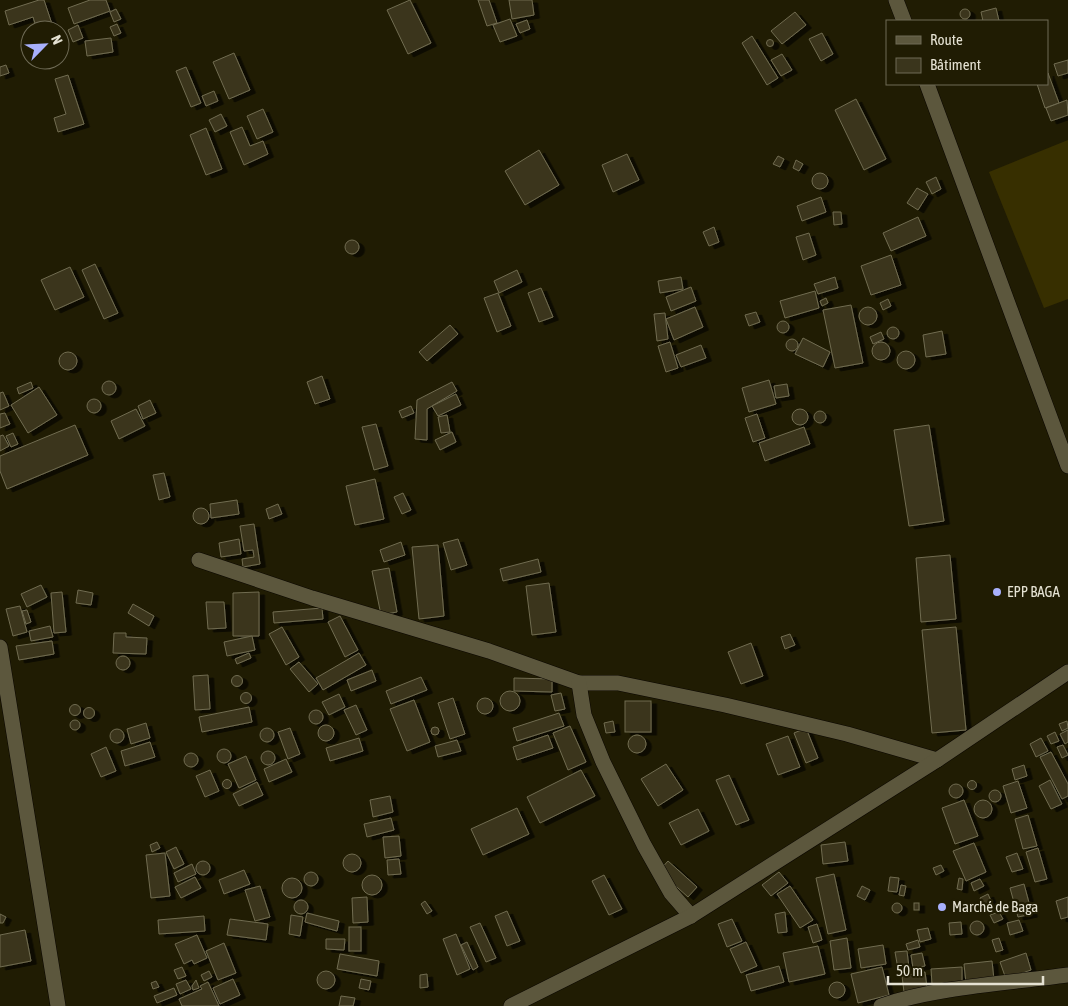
<svg xmlns="http://www.w3.org/2000/svg" width="1068" height="1006" font-family="'Asap Condensed',sans-serif">
<defs>
<filter id="shadow"><feDropShadow dx="5.5" dy="3" stdDeviation="0" flood-color="#0009"/></filter>
</defs>
<rect width="100%" height="100%" fill="#201c03"/>
<!-- pitch -->
<polygon fill="#372f00" points="1068,140 1068,299 1044,308 989,172"/>
<!-- building -->
<g fill="#3a351c" stroke="#716c51" filter="url(#shadow)">
<polygon points="39,0 44,0 54,30 37,30 33,17 9,25 5,11"/>
<polygon points="90,0 106,0 110,11 74,24 68,8"/>
<polygon points="410,0 431,43 408,54 387,10"/>
<polygon points="478,0 489,0 497,23 487,26"/>
<polygon points="509,0 532,0 534,15 512,19"/>
<polygon points="996,8 999,21 983,21 981,12"/>
<circle cx="965" cy="14" r="5"/>
<polygon points="116,9 121,19 114,22 110,12"/>
<polygon points="795,12 806,25 782,44 771,31"/>
<polygon points="510,19 517,36 500,42 493,25"/>
<polygon points="527,20 530,29 520,33 516,24"/>
<polygon points="117,24 121,33 114,36 110,27"/>
<polygon points="78,25 83,38 73,42 68,30"/>
<polygon points="822,33 833,54 821,61 809,39"/>
<polygon points="752,36 778,78 767,85 742,43"/>
<polygon points="111,38 113,52 87,56 85,41"/>
<circle cx="770" cy="43" r="3.5"/>
<polygon points="234,53 250,90 229,99 213,62"/>
<polygon points="782,54 792,70 781,76 771,60"/>
<polygon points="1068,60 1068,73 1058,76 1054,64"/>
<polygon points="6,65 9,73 0,76 0,67"/>
<polygon points="186,67 201,103 191,107 176,71"/>
<polygon points="1048,73 1059,103 1045,108 1037,84 1047,84"/>
<polygon points="68,75 84,124 58,132 54,118 66,114 55,79"/>
<polygon points="214,91 218,101 206,106 202,96"/>
<polygon points="856,99 886,159 864,170 835,110"/>
<polygon points="1067,100 1068,115 1051,121 1046,108"/>
<polygon points="263,109 273,132 257,139 247,116"/>
<polygon points="221,114 227,126 215,132 209,120"/>
<polygon points="242,127 250,146 263,141 268,154 244,165 230,132"/>
<polygon points="206,128 222,169 206,175 190,135"/>
<polygon points="539,150 559,185 525,205 505,171"/>
<polygon points="627,154 639,180 613,192 602,165"/>
<polygon points="778,156 784,159 780,167 773,164"/>
<polygon points="796,160 803,164 799,171 793,168"/>
<circle cx="820" cy="181" r="8"/>
<polygon points="936,177 941,189 932,194 926,182"/>
<polygon points="917,188 928,194 918,210 907,203"/>
<polygon points="821,197 826,212 802,221 797,206"/>
<polygon points="833,212 841,212 842,224 834,225"/>
<polygon points="918,217 926,236 891,251 883,233"/>
<polygon points="714,227 719,242 709,246 703,232"/>
<polygon points="809,233 816,255 803,260 796,237"/>
<circle cx="352" cy="247" r="7"/>
<polygon points="891,255 901,285 871,295 861,266"/>
<polygon points="95,264 118,313 104,319 82,270"/>
<polygon points="70,267 84,297 55,310 41,280"/>
<polygon points="517,270 522,282 499,293 494,281"/>
<polygon points="681,277 683,289 660,293 658,281"/>
<polygon points="835,277 838,288 818,294 814,284"/>
<polygon points="691,287 696,301 671,311 666,297"/>
<polygon points="541,288 553,317 539,322 528,293"/>
<polygon points="815,291 819,308 785,318 780,301"/>
<polygon points="498,293 511,326 497,332 484,298"/>
<polygon points="826,298 828,303 822,306 820,301"/>
<polygon points="888,299 891,306 883,310 880,303"/>
<polygon points="851,305 863,363 835,368 823,310"/>
<circle cx="868" cy="316" r="9"/>
<polygon points="695,307 703,327 674,340 666,319"/>
<polygon points="756,312 760,322 749,326 745,315"/>
<polygon points="665,313 668,339 657,341 654,314"/>
<circle cx="783" cy="327" r="6"/>
<polygon points="450,325 458,334 427,361 419,352"/>
<circle cx="893" cy="333" r="6"/>
<polygon points="942,331 946,354 926,357 923,335"/>
<polygon points="881,332 884,339 873,344 870,337"/>
<polygon points="803,338 830,352 823,367 795,354"/>
<circle cx="792" cy="345" r="6"/>
<polygon points="670,342 678,368 666,372 658,346"/>
<circle cx="881" cy="351" r="9"/>
<polygon points="701,345 706,358 681,367 676,355"/>
<circle cx="906" cy="360" r="9"/>
<circle cx="68" cy="361" r="9"/>
<polygon points="322,376 330,399 315,404 307,382"/>
<polygon points="769,380 776,404 749,412 742,388"/>
<circle cx="109" cy="388" r="7"/>
<polygon points="31,382 33,388 19,394 17,388"/>
<polygon points="452,382 457,391 427,409 427,440 415,439 417,400"/>
<polygon points="787,384 789,396 776,398 774,386"/>
<polygon points="39,387 57,415 28,433 11,405"/>
<polygon points="3,392 9,406 0,410 0,393"/>
<polygon points="456,394 461,405 438,416 432,406"/>
<circle cx="94" cy="406" r="7"/>
<polygon points="150,400 156,413 143,419 138,406"/>
<polygon points="411,406 414,413 402,418 399,411"/>
<polygon points="136,409 145,426 119,439 111,421"/>
<circle cx="800" cy="417" r="8"/>
<circle cx="820" cy="417" r="6"/>
<polygon points="5,413 10,424 0,428 0,414"/>
<polygon points="757,414 765,438 753,442 745,418"/>
<polygon points="447,415 450,432 441,433 438,417"/>
<polygon points="376,424 388,466 374,470 362,427"/>
<polygon points="75,425 88,455 7,489 0,471 0,456"/>
<polygon points="929,425 944,521 909,526 894,430"/>
<polygon points="804,427 810,444 765,461 759,443"/>
<polygon points="452,432 456,442 440,450 435,440"/>
<polygon points="13,433 18,444 11,447 6,436"/>
<polygon points="3,435 9,446 0,451 0,436"/>
<polygon points="164,473 170,497 159,500 153,475"/>
<polygon points="375,479 384,519 355,525 346,486"/>
<polygon points="403,493 411,510 402,514 394,497"/>
<polygon points="237,500 239,514 211,518 210,504"/>
<polygon points="278,504 282,514 269,519 266,509"/>
<circle cx="201" cy="516" r="8"/>
<polygon points="254,524 260,564 243,567 242,559 254,557 253,550 244,551 240,526"/>
<polygon points="239,539 241,554 221,557 219,543"/>
<polygon points="458,539 467,565 451,570 443,543"/>
<polygon points="401,542 405,555 384,562 380,550"/>
<polygon points="438,545 444,616 419,619 412,547"/>
<polygon points="950,555 956,619 921,622 916,558"/>
<polygon points="538,559 541,572 503,581 500,569"/>
<polygon points="389,568 397,612 381,615 372,571"/>
<polygon points="549,583 556,632 532,635 526,586"/>
<polygon points="41,585 47,597 27,607 21,594"/>
<polygon points="78,590 93,593 91,605 76,603"/>
<polygon points="62,592 66,632 54,633 51,593"/>
<polygon points="259,592 259,636 233,636 233,593"/>
<polygon points="206,602 224,602 226,628 208,629"/>
<polygon points="133,604 154,616 149,626 128,613"/>
<polygon points="20,606 27,632 13,636 6,609"/>
<polygon points="322,608 323,619 274,623 273,612"/>
<polygon points="27,610 31,622 26,624 22,611"/>
<polygon points="340,616 358,650 345,657 328,622"/>
<polygon points="50,626 53,637 31,641 29,631"/>
<polygon points="282,627 299,657 286,665 269,634"/>
<polygon points="956,627 966,730 932,733 922,630"/>
<polygon points="114,633 126,633 126,637 147,638 146,654 113,653"/>
<polygon points="790,634 795,645 785,649 781,637"/>
<polygon points="252,636 255,650 227,656 224,642"/>
<polygon points="52,641 54,654 19,660 16,646"/>
<polygon points="751,643 763,676 741,684 728,652"/>
<polygon points="249,653 251,658 237,664 235,659"/>
<polygon points="359,653 366,665 323,690 316,678"/>
<circle cx="123" cy="663" r="7"/>
<polygon points="299,662 318,684 309,692 290,669"/>
<polygon points="372,670 376,681 351,691 347,680"/>
<polygon points="208,675 210,709 195,710 193,676"/>
<circle cx="237" cy="681" r="5.5"/>
<polygon points="421,677 427,690 391,704 386,691"/>
<polygon points="514,678 552,679 552,692 514,691"/>
<circle cx="510" cy="701" r="10"/>
<circle cx="246" cy="698" r="5.5"/>
<polygon points="561,693 565,709 555,711 551,695"/>
<polygon points="339,694 345,707 329,715 322,702"/>
<circle cx="485" cy="706" r="8"/>
<polygon points="453,698 465,734 450,739 438,703"/>
<polygon points="414,700 430,742 407,751 390,709"/>
<rect x="625" y="701" width="26" height="31"/>
<circle cx="75" cy="710" r="5.5"/>
<polygon points="356,705 367,730 356,735 344,710"/>
<polygon points="249,707 252,722 202,732 199,717"/>
<circle cx="89" cy="713" r="5.5"/>
<circle cx="316" cy="717" r="7"/>
<polygon points="559,713 564,726 517,741 513,728"/>
<circle cx="75" cy="725" r="5"/>
<polygon points="613,721 615,732 606,733 604,723"/>
<polygon points="1067,721 1068,728 1062,731 1059,724"/>
<polygon points="146,723 150,738 131,744 127,729"/>
<circle cx="326" cy="733" r="8"/>
<polygon points="570,726 586,762 568,770 553,733"/>
<circle cx="435" cy="731" r="4"/>
<circle cx="267" cy="735" r="7"/>
<polygon points="290,728 300,754 288,759 278,732"/>
<polygon points="806,728 818,758 806,763 794,733"/>
<circle cx="117" cy="736" r="7"/>
<polygon points="1068,730 1068,742 1065,744 1060,734"/>
<polygon points="1055,732 1059,741 1051,744 1047,736"/>
<circle cx="637" cy="744" r="9"/>
<polygon points="548,735 553,748 517,760 513,747"/>
<polygon points="788,736 800,767 778,775 766,744"/>
<polygon points="359,738 363,751 330,761 326,748"/>
<polygon points="1041,738 1048,751 1036,757 1030,744"/>
<polygon points="457,740 461,751 438,757 435,746"/>
<polygon points="150,742 155,757 125,766 121,751"/>
<polygon points="1063,745 1068,755 1062,758 1057,747"/>
<polygon points="106,747 116,771 101,777 91,754"/>
<circle cx="224" cy="756" r="7"/>
<circle cx="268" cy="758" r="7"/>
<polygon points="1051,752 1068,784 1068,796 1062,799 1040,757"/>
<circle cx="191" cy="760" r="7"/>
<polygon points="246,756 256,780 239,788 228,764"/>
<polygon points="286,759 292,772 269,782 264,769"/>
<polygon points="666,764 683,790 658,806 641,779"/>
<polygon points="1024,765 1027,776 1015,780 1012,769"/>
<polygon points="210,770 219,791 205,797 196,776"/>
<polygon points="581,770 595,796 540,823 527,797"/>
<polygon points="729,775 749,820 736,825 716,780"/>
<circle cx="227" cy="784" r="4.5"/>
<polygon points="1050,780 1062,804 1051,809 1039,786"/>
<circle cx="972" cy="785" r="4.5"/>
<polygon points="1018,781 1027,808 1011,813 1003,786"/>
<polygon points="257,782 263,795 239,806 233,794"/>
<circle cx="956" cy="791" r="7"/>
<circle cx="995" cy="796" r="6"/>
<polygon points="390,796 393,812 373,817 370,800"/>
<polygon points="964,800 978,836 955,844 942,808"/>
<circle cx="983" cy="809" r="9"/>
<polygon points="517,808 529,834 483,855 471,829"/>
<polygon points="698,809 709,831 681,845 669,823"/>
<polygon points="1028,815 1037,846 1023,849 1015,819"/>
<polygon points="391,818 394,830 367,837 364,824"/>
<polygon points="399,836 401,856 385,858 383,837"/>
<polygon points="157,842 160,848 152,852 150,845"/>
<polygon points="845,842 848,861 823,864 821,845"/>
<polygon points="974,843 986,872 966,881 953,851"/>
<polygon points="176,847 184,864 174,869 166,852"/>
<polygon points="1038,848 1047,879 1035,882 1026,852"/>
<polygon points="165,853 170,896 151,898 146,855"/>
<polygon points="1017,853 1023,869 1012,872 1006,857"/>
<circle cx="352" cy="863" r="9"/>
<polygon points="399,859 401,874 388,875 387,860"/>
<circle cx="203" cy="868" r="7"/>
<polygon points="668,861 697,887 688,897 659,871"/>
<polygon points="192,864 196,874 178,882 174,873"/>
<polygon points="941,865 944,871 936,875 933,868"/>
<polygon points="244,870 250,884 224,894 219,880"/>
<circle cx="311" cy="879" r="7"/>
<polygon points="779,872 788,883 771,896 762,885"/>
<polygon points="834,874 846,930 828,934 816,878"/>
<polygon points="604,875 622,909 609,915 592,881"/>
<circle cx="372" cy="885" r="10"/>
<polygon points="195,877 201,888 181,898 175,887"/>
<polygon points="890,877 899,878 897,892 888,891"/>
<polygon points="959,878 963,879 962,890 957,889"/>
<circle cx="292" cy="888" r="10"/>
<polygon points="980,879 984,886 974,891 971,883"/>
<polygon points="1024,884 1032,914 1018,917 1010,888"/>
<polygon points="901,885 906,886 904,896 899,895"/>
<polygon points="260,886 270,917 255,921 245,890"/>
<polygon points="790,886 813,920 800,928 777,894"/>
<polygon points="862,886 870,890 865,900 857,896"/>
<polygon points="988,894 992,903 984,907 980,898"/>
<polygon points="367,897 368,922 353,923 352,898"/>
<polygon points="1068,897 1068,917 1061,919 1056,901"/>
<circle cx="301" cy="907" r="7"/>
<polygon points="425,901 432,911 427,914 421,904"/>
<circle cx="897" cy="908" r="5"/>
<rect x="914" y="903" width="5" height="7"/>
<polygon points="507,911 520,941 507,946 495,916"/>
<polygon points="785,912 787,932 778,933 775,914"/>
<polygon points="999,912 1003,919 994,923 990,915"/>
<polygon points="307,913 339,921 337,931 305,922"/>
<polygon points="0,914 6,917 3,923 0,923"/>
<polygon points="291,915 303,917 300,936 289,934"/>
<polygon points="204,916 205,931 159,934 158,920"/>
<polygon points="230,919 268,924 266,940 227,935"/>
<polygon points="732,919 742,941 727,947 718,924"/>
<polygon points="1019,920 1023,931 1010,935 1007,923"/>
<circle cx="977" cy="928" r="7"/>
<polygon points="961,922 962,934 950,935 949,923"/>
<polygon points="480,923 496,958 486,962 470,927"/>
<polygon points="817,924 822,940 813,943 808,927"/>
<rect x="349" y="927" width="12" height="24"/>
<polygon points="928,928 931,939 920,942 917,930"/>
<polygon points="25,930 31,961 0,967 0,935"/>
<polygon points="456,934 470,969 457,975 443,939"/>
<polygon points="197,935 207,958 194,964 192,960 184,964 175,944"/>
<polygon points="847,938 851,968 834,970 830,941"/>
<polygon points="999,938 1003,950 996,952 992,940"/>
<polygon points="326,939 345,939 344,950 326,949"/>
<polygon points="918,940 920,947 908,950 906,944"/>
<polygon points="467,942 478,967 473,970 461,945"/>
<polygon points="746,942 757,966 741,973 730,949"/>
<polygon points="224,943 236,973 218,980 206,951"/>
<polygon points="883,945 886,964 861,968 858,949"/>
<polygon points="818,946 825,974 789,982 783,953"/>
<polygon points="907,951 909,968 898,969 895,952"/>
<polygon points="922,953 925,966 913,968 911,955"/>
<polygon points="1026,953 1031,970 1006,979 1000,962"/>
<polygon points="340,954 379,961 377,976 337,969"/>
<polygon points="992,961 994,980 966,983 964,964"/>
<polygon points="779,966 784,982 751,991 746,975"/>
<polygon points="182,967 186,976 178,979 174,970"/>
<polygon points="882,967 889,995 858,1003 851,974"/>
<polygon points="962,967 962,982 932,984 931,969"/>
<polygon points="209,971 212,977 204,981 201,975"/>
<circle cx="326" cy="980" r="9"/>
<polygon points="925,972 927,988 904,992 902,976"/>
<polygon points="427,974 428,987 420,988 420,975"/>
<polygon points="233,979 240,995 220,1004 213,988"/>
<polygon points="361,979 371,981 369,990 359,988"/>
<polygon points="186,980 191,989 180,994 176,984"/>
<polygon points="196,980 199,988 193,990 192,986"/>
<polygon points="156,981 159,987 153,989 151,983"/>
<circle cx="837" cy="990" r="8"/>
<polygon points="208,982 219,1006 182,1006 179,999 202,989 200,986"/>
<polygon points="174,988 177,995 157,1003 154,996"/>
<polygon points="341,996 355,998 353,1006 339,1006"/>
</g>
<g fill="none" stroke-linecap="round" stroke-linejoin="round">
<!-- minor casing -->
<g stroke="#0a0600" stroke-width="16">
<g id="minor">
<polyline points="896,0 904,21"/>
<polyline points="927,84 1068,466"/>
<polyline points="199,560 312,598 489,651 579,683 618,683 725,705 847,734 937,760"/>
<polyline points="0,647 58,1006"/>
<polyline points="579,683 584,715 603,762 644,845 671,893 691,916"/>
<polyline points="511,1006 691,916 937,760 1068,672"/>
<path d="M881 1006C935 987 1010 983 1068 975"/>
</g>
</g>
<!-- minor -->
<use href="#minor" stroke="#5c573d" stroke-width="15"/>
</g>
<!-- markers -->
<g fill="#a8b0fc" stroke="#201c03" stroke-width="2">
<circle cx="997" cy="592" r="5"/>
<circle cx="942" cy="907" r="5"/>
</g>
<g text-anchor="middle" stroke-width="4.5" stroke-linejoin="round" paint-order="stroke">
<!-- poi labels -->
<g font-size="15" fill="#e5e2d3" stroke="#201c03" text-anchor="start">
<text x="1007" y="597">EPP BAGA</text>
<text x="952" y="912">Marché de Baga</text>
</g>
</g>
<!-- legend -->
<rect x="886" y="20" width="162" height="65" fill="#201c03" stroke="#6f6b56"/>
<rect x="896" y="36" width="25" height="8" fill="#5c573d" stroke="#6f6b56"/>
<text x="930" y="45" font-size="15" fill="#e5e2d3">Route</text>
<rect x="896" y="58" width="25" height="15" fill="#3a351c" stroke="#6f6b56"/>
<text x="930" y="70" font-size="15" fill="#e5e2d3">Bâtiment</text>
<!-- north arrow -->
<g transform="translate(45 45) rotate(66)"><circle r="24" fill="#201c03" stroke="#6f6b56"/>
<path d="M0-4L9 19L0 12L-9 19Z" fill="#a8b0fc"/>
<text y="-8" font-size="14" font-weight="bold" text-anchor="middle" fill="#e5e2d3">N</text>
</g>
<!-- scale -->
<path d="M888 976v8h155v-8" fill="none" stroke="#e5e2d3" stroke-width="2.5"/>
<text x="896" y="976" font-size="15" fill="#e5e2d3" stroke="#201c03" stroke-width="4" paint-order="stroke">50 m</text>
</svg>
